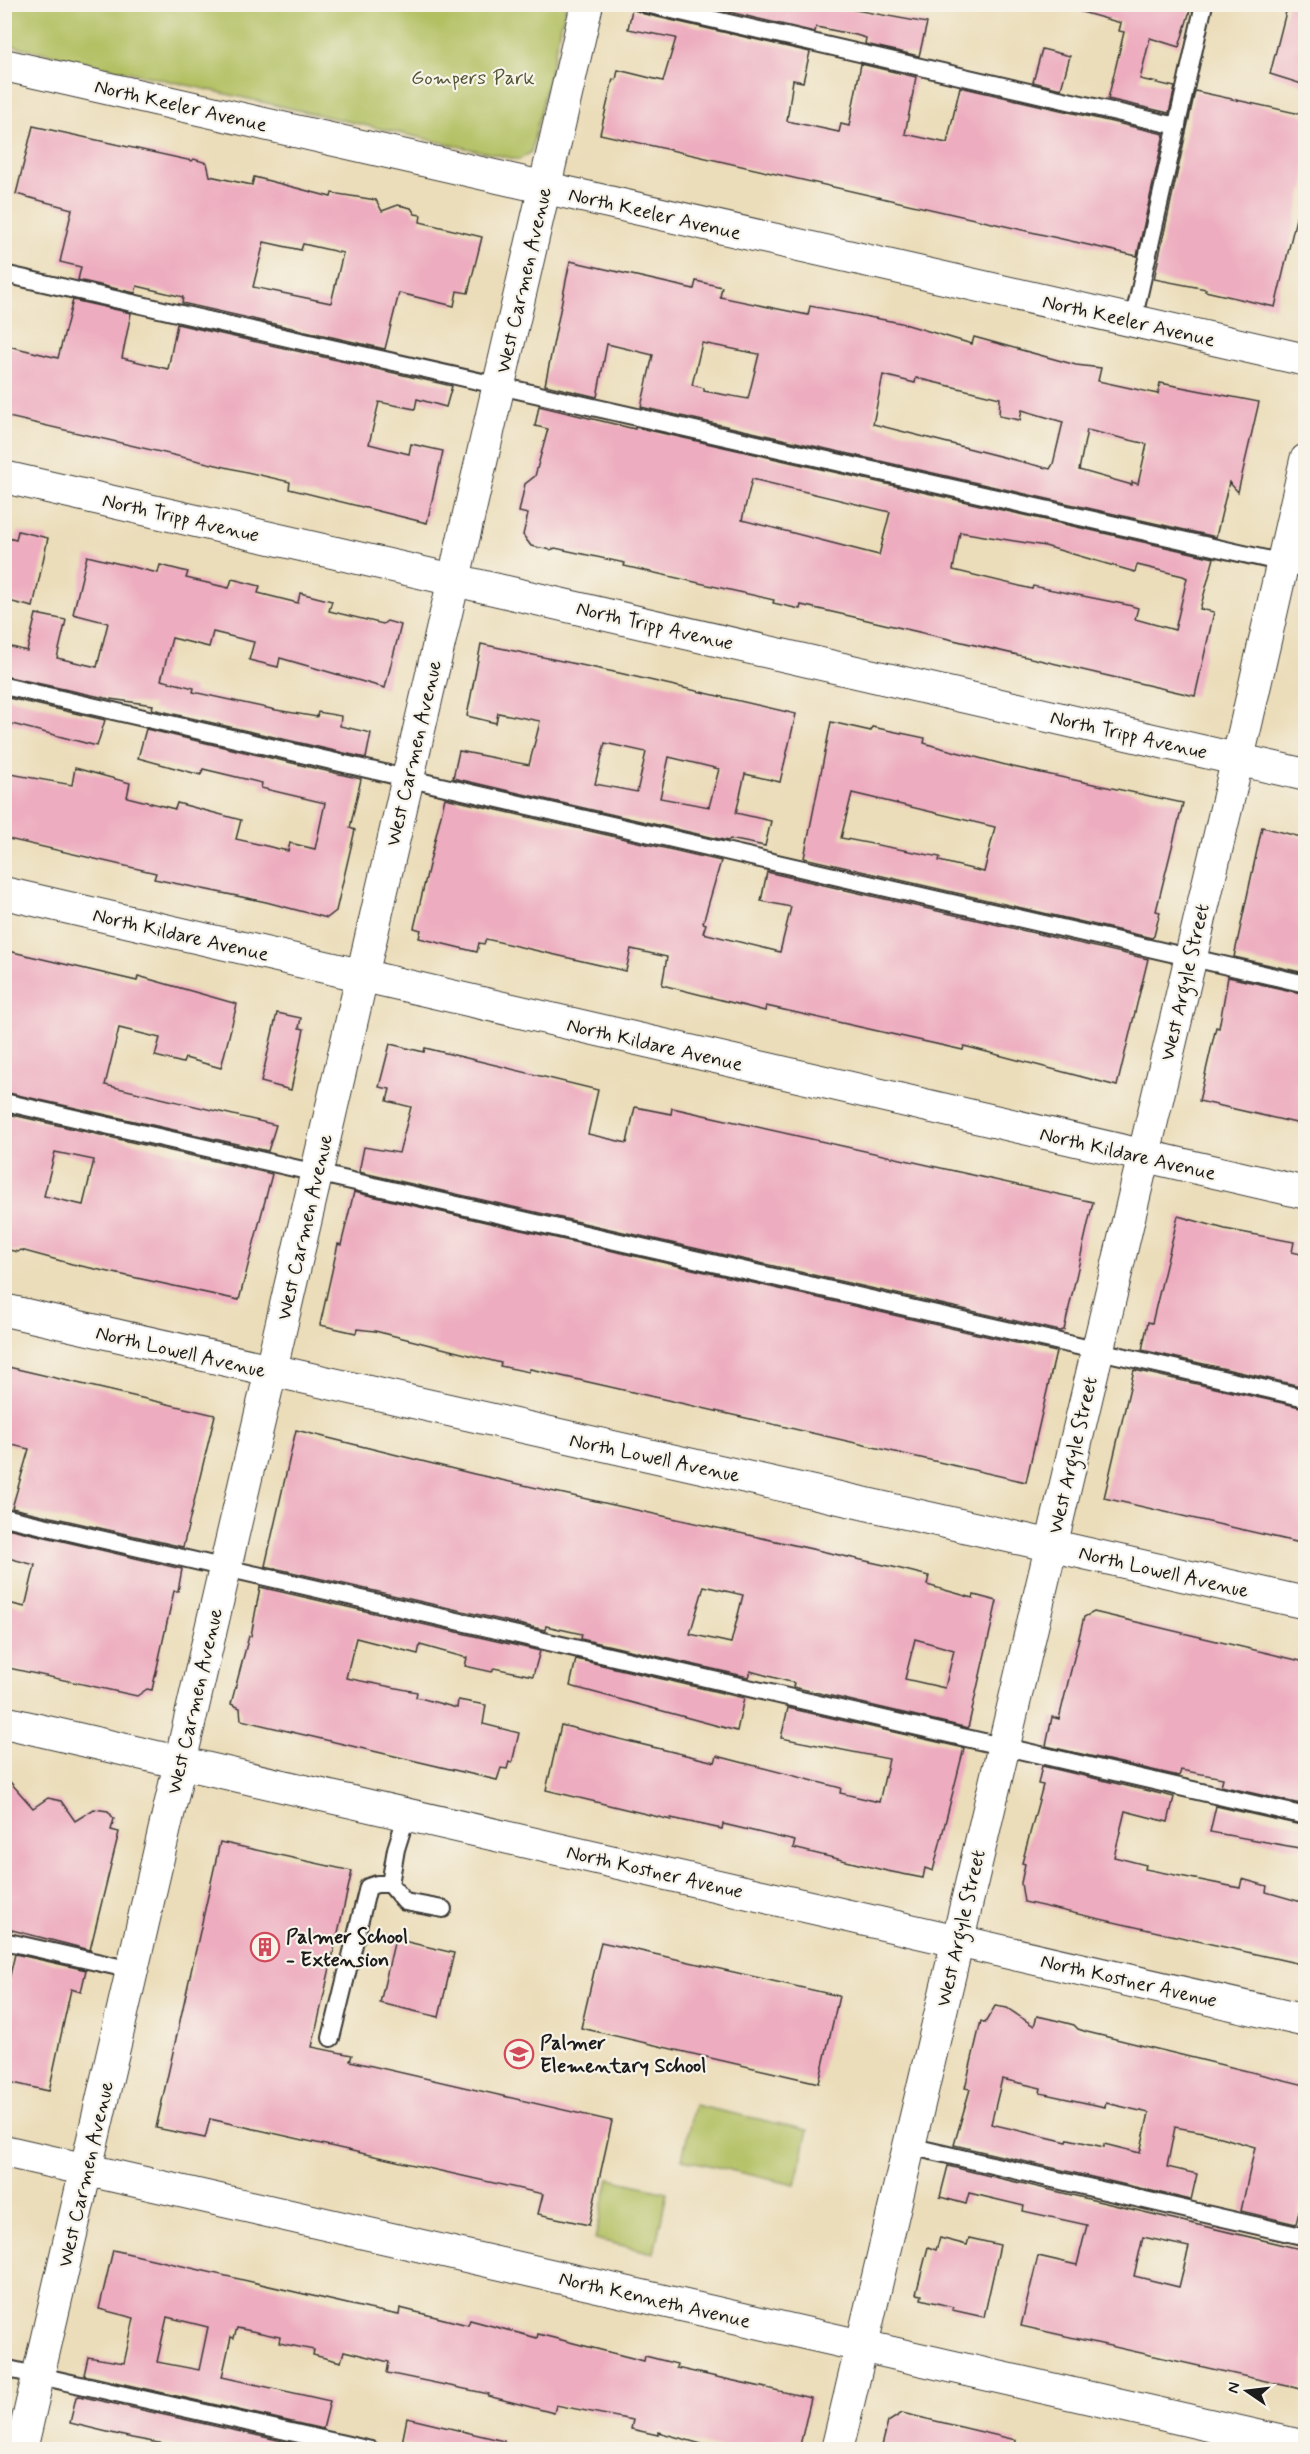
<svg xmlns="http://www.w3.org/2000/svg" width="1310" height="2454" font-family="Mynerve,sans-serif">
<rect width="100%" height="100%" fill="#f7f3e8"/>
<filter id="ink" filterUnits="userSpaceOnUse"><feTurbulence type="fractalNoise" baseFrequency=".0167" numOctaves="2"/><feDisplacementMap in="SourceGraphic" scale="12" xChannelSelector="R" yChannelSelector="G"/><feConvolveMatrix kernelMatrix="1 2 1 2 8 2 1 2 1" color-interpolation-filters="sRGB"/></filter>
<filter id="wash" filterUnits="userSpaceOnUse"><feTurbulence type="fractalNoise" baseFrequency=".008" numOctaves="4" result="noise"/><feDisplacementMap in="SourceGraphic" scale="24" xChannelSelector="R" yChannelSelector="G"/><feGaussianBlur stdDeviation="1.35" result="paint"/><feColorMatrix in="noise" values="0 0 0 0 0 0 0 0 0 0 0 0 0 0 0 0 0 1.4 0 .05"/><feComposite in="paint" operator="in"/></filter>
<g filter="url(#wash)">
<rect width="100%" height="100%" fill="#ebddb9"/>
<!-- green -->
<g fill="#b2c062" stroke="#676e3f" stroke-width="1.5">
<polygon points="5,4 566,4 566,5 531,152 519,160 5,44"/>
<polygon points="694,2105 808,2130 795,2185 682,2159"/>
<polygon points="609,2179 667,2192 654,2253 595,2239"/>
</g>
<g id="blocks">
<!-- building -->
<g fill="#edacbf" fill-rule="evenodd">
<polygon points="695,4 845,4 844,8 927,23 919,56 865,44 866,38 856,35 816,27 815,32"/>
<polygon points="1079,4 1192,4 1179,47 1150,38 1140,79 1175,87 1169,113 1108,99 1124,32 1119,31 1121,23 1078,11"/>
<polygon points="1288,4 1305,4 1305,85 1270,74"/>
<polygon points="632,9 644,14 810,52 803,82 793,80 787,121 839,132 841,124 849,126 861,64 916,77 905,134 947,143 960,87 1164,134 1137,256 600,134 613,79 616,80 618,70 663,81 676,38 628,29"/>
<polygon points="1042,49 1070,56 1061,89 1033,82"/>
<polygon points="1195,91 1305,115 1305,190 1303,189 1275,307 1205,291 1206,289 1154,279"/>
<path d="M33 126 192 161 194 159 207 163 210 176 252 185 254 177 331 197 332 193 376 200 382 211 398 205 411 208 415 214 421 215 420 222 482 237 468 293 457 291 454 306 399 293 385 349 182 303 183 297 137 286 135 293 78 280 81 267 60 262 72 209 16 194ZM264 242 301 250 303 244 343 253 331 303 253 287Z"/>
<path d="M570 261 694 289 696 281 722 287 720 297 808 315 810 306 901 323 972 344 974 337 1076 365 1101 368 1098 381 1158 394 1160 383 1259 402 1238 492 1229 482 1216 537 641 407 653 355 607 344 597 397 545 385ZM702 343 759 354 748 399 704 391V388L692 385ZM883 375 915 383 916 378 1000 398 999 416 1020 420 1022 410 1063 422 1053 464 1050 469 873 424ZM1087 430 1147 444 1138 484 1132 482V485L1079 470Z"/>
<polygon points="73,300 131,313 122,358 168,369 177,324 452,386 446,407 417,399 415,409 379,402 369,444 409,454 411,444 443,451 427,523 289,489 290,482 4,416 4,345 58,358"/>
<path d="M539 406 635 429V427L1214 558 1200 609 1214 612 1195 696 854 617 801 605 800 609 773 603 774 600 624 566 625 563 555 548 551 550 531 546 523 535 528 514 519 512 525 484 535 476 548 429 535 426ZM752 479 890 512 879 555 742 520ZM960 532 1045 546 1135 572 1137 565 1183 576 1187 578 1175 630 1135 619 1138 608 1128 605 1033 586 1032 589 953 570Z"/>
<polygon points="18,531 48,538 33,607 4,600 4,537 16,540"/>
<polygon points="87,556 158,573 160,565 188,572 186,578 229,588 232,579 260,586 258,593 298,603 300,593 332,601 329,611 383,624 387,621 401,625 385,688 280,658 278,667 249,660 254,642 213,632 209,647 172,638 161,680 194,688 193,692 276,710 317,717 318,712 341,716 340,726 371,733 366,758 152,709 153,705 110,699 4,676 4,645 27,651 36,614 66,620 57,658 97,667 108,623 73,614"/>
<path d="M481 644 619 673 796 714 780 782 745 774 736 813 771 821 765 846 730 839 728 841 453 778 459 751 529 765 539 726 540 721 498 713 496 723 467 716ZM605 743 646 752 637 792 595 784ZM669 757 719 769 709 807 660 798Z"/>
<polygon points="4,697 105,720 97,746 4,722"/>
<path d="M831 722 871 731 872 727 925 738 924 743 934 746 1013 767 1183 803 1156 911 1160 912 1154 936 1152 938 804 858ZM852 793 995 827 984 872 939 861 940 857 841 838Z"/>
<polygon points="146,729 361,779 350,828 355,830 336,911 327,918 266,902 154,879 156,873 4,838 4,782 9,783 11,774 72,785 75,768 130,783 127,797 175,809 177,803 241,820 236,839 288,851 290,843 315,849 325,803 261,788 262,783 203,769 201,775 138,758"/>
<polygon points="445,798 721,861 703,923 706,924 703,933 780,952 791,907 761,901 767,872 1148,959 1117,1086 964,1046 963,1050 766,1006 765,1011 662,985 667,957 631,949 626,971 486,939 484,944 479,943 477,952 419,938 421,930 414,928"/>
<polygon points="1262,827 1305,838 1305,973 1234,957"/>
<polygon points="4,950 137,981 138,976 237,1004 221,1068 185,1058 183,1063 155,1056 160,1038 119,1028 105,1085 276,1125 268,1151 4,1092"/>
<polygon points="1228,977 1305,994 1305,1125 1199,1101 1216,1027 1219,1028"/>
<polygon points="277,1013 301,1018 299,1028 304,1029 291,1090 261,1082"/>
<polygon points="390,1044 424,1052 425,1048 598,1090 588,1134 627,1143 635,1107 671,1114 672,1108 1093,1202 1064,1330 1060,1331 359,1172 364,1147 399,1153 411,1107 387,1101 390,1089 379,1087"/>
<path d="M4 1113 272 1174 239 1300 72 1264 21 1250 18 1252 4 1249ZM55 1152 94 1160 83 1205 44 1196Z"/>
<polygon points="354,1192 1056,1352 1026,1482 606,1386 530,1369 529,1372 500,1366 501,1363 375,1331 357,1329 356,1333 320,1325 338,1244 341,1245"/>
<polygon points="1178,1216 1225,1229 1294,1242 1292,1252 1305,1255 1305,1387 1142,1350 1148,1322 1152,1323"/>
<polygon points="4,1366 215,1415 183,1547 12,1508 29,1449 4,1443"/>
<polygon points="1134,1370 1305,1408 1305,1544 1104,1498"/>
<path d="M296 1430 474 1474 893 1567 929 1576 927 1585 973 1598 974 1595 997 1601 968 1728 793 1687 794 1683 750 1671 748 1677 581 1639 582 1634 546 1626 545 1630 265 1566ZM704 1586 743 1595 731 1643 690 1634ZM915 1639 954 1650 945 1688 905 1679Z"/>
<polygon points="7,1528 182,1569 178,1591 174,1591 152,1690 147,1689 137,1696 4,1667 4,1602 25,1607 35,1565 4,1557"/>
<polygon points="260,1587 540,1651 533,1676 494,1668 492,1672 465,1666 467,1658 420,1645 418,1654 356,1638 346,1678 417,1692 416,1697 457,1708 458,1700 486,1705 483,1724 519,1733 512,1763 509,1762 507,1769 501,1768 497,1780 241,1720 240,1708 231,1704 249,1636 251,1636"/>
<polygon points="1094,1612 1305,1662 1302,1670 1305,1671 1305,1805 1221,1786 1223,1778 1181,1770 1179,1776 1046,1746 1052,1717 1059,1719 1084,1617"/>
<polygon points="576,1659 744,1698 737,1731 570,1686"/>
<polygon points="788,1708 964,1748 933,1871 925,1868 923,1878 887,1871 793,1848 795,1841 723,1824 722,1829 671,1818 671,1820 546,1790 561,1725 715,1762 717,1756 841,1788 840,1793 879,1802 889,1759 781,1738"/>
<polygon points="1042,1766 1174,1797 1168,1822 1125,1811 1114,1857 1146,1865 1145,1869 1240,1888 1242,1879 1267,1886 1266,1892 1305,1903 1305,1965 1024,1902 1021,1883 1025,1864 1022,1863 1043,1785 1038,1784"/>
<polygon points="4,1775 33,1808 48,1798 61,1801 75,1821 94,1809 108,1811 114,1819 111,1830 119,1832 90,1950 4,1928"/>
<polygon points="1216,1806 1305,1826 1305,1849 1210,1832"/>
<polygon points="220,1842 352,1871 312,2047 352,2055 350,2061 612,2121 589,2225 538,2214 543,2194 210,2119 205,2138 156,2128"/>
<polygon points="395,1939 454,1953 439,2017 380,2003"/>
<polygon points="601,1942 839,1996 819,2083 581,2028"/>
<polygon points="15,1954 86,1970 81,1992 71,1989 49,2091 4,2081 4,2001"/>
<path d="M995 2006 1007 2008 1034 2026 1037 2016 1055 2020 1074 2025 1078 2029 1087 2032 1305 2085V2186L1296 2224 1241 2211 1255 2147 1203 2132 1175 2127 1167 2167 1197 2174 1191 2200 954 2145 970 2089 965 2088 981 2021 985 2023ZM1002 2079 1041 2088 1040 2093 1105 2107 1106 2103 1149 2113 1140 2153 1104 2144V2147L1068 2139 1067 2142 991 2124Z"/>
<path d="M948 2166 1305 2250V2371L1301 2389 1021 2326 1038 2256 1077 2265 1087 2225 1023 2211 1024 2206 969 2193 966 2204 940 2197ZM1143 2237 1189 2247 1179 2287 1134 2276Z"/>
<polygon points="940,2238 967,2245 969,2238 1000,2245 984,2317 952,2310 953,2307 921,2299 922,2295 916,2294 928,2247 936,2250"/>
<path d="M113 2250 369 2309 399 2315 400 2308 468 2325 470 2320 537 2338 538 2334 644 2361 645 2356 677 2364 676 2368 811 2398 799 2450H723L658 2432V2435L631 2429 633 2420 556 2405 554 2413 488 2396 489 2394 387 2373 389 2362 344 2351 341 2362 313 2355 314 2350 279 2343 280 2337 237 2328 234 2338 231 2337 222 2377 330 2401 323 2429 84 2375 88 2357 124 2363 134 2318 99 2309ZM167 2317 208 2327 199 2370 157 2362Z"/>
<polygon points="79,2396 318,2449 318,2450 196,2450 132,2438 70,2423 76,2397"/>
<polygon points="902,2413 1016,2440 1015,2450 881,2450 888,2422"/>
<polygon points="407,2418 504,2441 503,2450 431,2450 402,2443"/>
</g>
</g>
</g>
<g filter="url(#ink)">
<use href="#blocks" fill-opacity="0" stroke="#3b3934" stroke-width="1.5"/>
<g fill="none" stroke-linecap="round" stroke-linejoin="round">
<!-- lane casing -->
<g stroke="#3b3934" stroke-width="20">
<g id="lane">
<polyline points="646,4 1177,126"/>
<polyline points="4,274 1306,568"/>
<polyline points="1133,321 1204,4"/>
<polyline points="4,686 1306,984"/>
<polyline points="4,1102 1306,1398"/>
<polyline points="4,1517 1306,1816"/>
<polyline points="407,1814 396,1849 390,1884 405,1902 443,1909"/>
<polyline points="4,1941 132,1970"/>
<polyline points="331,2038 368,1887 377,1884 390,1884"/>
<polyline points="909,2146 1306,2237"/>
<polyline points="4,2368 371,2450"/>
</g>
</g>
<!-- street casing -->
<g stroke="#3b3934" stroke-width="34">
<g id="street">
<polyline points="4,65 1306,360"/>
<polyline points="4,477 1306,775"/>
<polyline points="4,893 1306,1193"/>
<polyline points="4,1310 1306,1603"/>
<polyline points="4,1722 1306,2021"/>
<polyline points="4,2151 1306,2447"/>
<polyline points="21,2450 587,4"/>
<polyline points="837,2450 1246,724 1306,460"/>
</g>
</g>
<!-- lane -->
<use href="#lane" stroke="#fff" stroke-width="16"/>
<!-- street -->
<use href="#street" stroke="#fff" stroke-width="32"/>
</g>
</g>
<!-- icons -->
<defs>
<g id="building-ring" transform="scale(1.5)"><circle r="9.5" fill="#f7f3e8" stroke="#d1495b" stroke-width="1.5"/><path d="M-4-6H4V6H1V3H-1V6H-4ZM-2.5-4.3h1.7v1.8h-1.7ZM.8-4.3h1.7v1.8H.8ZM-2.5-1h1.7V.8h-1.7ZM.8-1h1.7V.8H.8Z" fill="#d1495b"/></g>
<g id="school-ring" transform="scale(1.5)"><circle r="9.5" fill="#f7f3e8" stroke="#d1495b" stroke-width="1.5"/><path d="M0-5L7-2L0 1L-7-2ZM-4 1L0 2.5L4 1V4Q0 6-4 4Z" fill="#d1495b"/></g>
</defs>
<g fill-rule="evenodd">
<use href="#building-ring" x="265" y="1947"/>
<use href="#school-ring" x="519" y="2054"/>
</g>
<g text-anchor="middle" stroke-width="4.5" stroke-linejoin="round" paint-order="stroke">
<!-- park labels -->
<g font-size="20" fill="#505534" stroke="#f7f3e8">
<text x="473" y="84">Gompers Park</text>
</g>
<!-- street labels -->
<g font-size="20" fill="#1c1c1c" stroke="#f7f3e8">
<text transform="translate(181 105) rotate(13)" y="7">North Keeler Avenue</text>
<text transform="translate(655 213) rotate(13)" y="7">North Keeler Avenue</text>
<text transform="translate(523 280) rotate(-77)" y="7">West Carmen Avenue</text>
<text transform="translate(1129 320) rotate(13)" y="7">North Keeler Avenue</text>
<text transform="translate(181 517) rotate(13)" y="7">North Tripp Avenue</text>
<text transform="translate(655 625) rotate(13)" y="7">North Tripp Avenue</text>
<text transform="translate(1129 734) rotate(13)" y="7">North Tripp Avenue</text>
<text transform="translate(413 753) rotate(-77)" y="7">West Carmen Avenue</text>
<text transform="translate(181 934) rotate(13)" y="7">North Kildare Avenue</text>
<text transform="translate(1184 982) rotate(-77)" y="7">West Argyle Street</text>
<text transform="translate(655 1044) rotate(13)" y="7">North Kildare Avenue</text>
<text transform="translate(1128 1153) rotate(13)" y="7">North Kildare Avenue</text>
<text transform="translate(304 1227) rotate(-77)" y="7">West Carmen Avenue</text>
<text transform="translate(181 1351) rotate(13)" y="7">North Lowell Avenue</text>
<text transform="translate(1072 1455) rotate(-77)" y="7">West Argyle Street</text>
<text transform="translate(655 1457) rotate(12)" y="7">North Lowell Avenue</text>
<text transform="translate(1164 1571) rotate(13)" y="7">North Lowell Avenue</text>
<text transform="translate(194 1701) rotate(-77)" y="7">West Carmen Avenue</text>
<text transform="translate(655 1871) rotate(13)" y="7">North Kostner Avenue</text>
<text transform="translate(960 1928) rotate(-77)" y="7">West Argyle Street</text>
<text transform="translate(1129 1980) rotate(13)" y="7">North Kostner Avenue</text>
<text transform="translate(85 2174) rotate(-77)" y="7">West Carmen Avenue</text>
<text transform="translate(655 2299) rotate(13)" y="7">North Kenneth Avenue</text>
</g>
<!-- poi labels -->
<g font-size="20" font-weight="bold" fill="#1c1c1c" stroke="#f7f3e8" text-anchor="start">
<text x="286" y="1943">Palmer School<tspan x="286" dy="23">- Extension</tspan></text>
<text x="540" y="2049">Palmer<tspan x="540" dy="23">Elementary School</tspan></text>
</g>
</g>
<!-- margin -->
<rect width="1310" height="2454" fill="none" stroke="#f7f3e8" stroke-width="24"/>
<!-- north arrow -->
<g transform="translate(1247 2391) rotate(284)" stroke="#f7f3e8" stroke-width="4.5" paint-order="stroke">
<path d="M0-4.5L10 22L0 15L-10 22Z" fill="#1c1c1c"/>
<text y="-9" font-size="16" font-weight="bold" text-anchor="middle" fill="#1c1c1c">N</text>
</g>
</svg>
